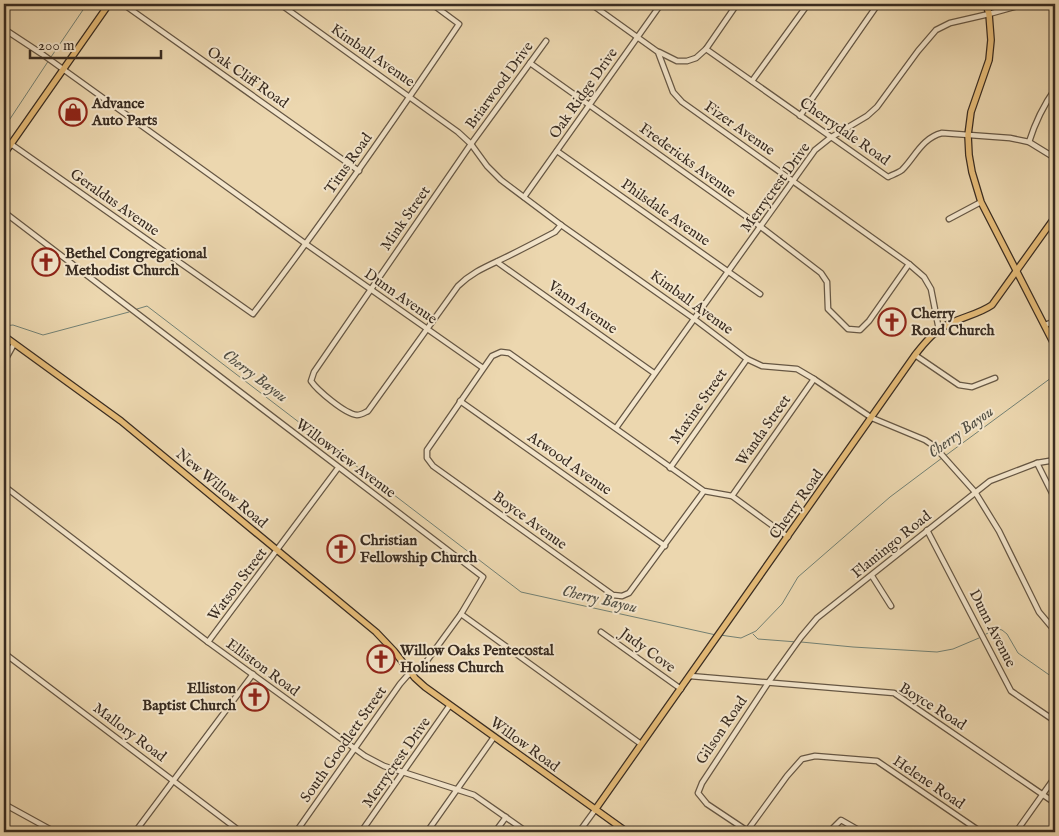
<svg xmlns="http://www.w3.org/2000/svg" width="1059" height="836" font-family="'IM FELL English',serif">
<rect width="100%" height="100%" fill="#ecd7af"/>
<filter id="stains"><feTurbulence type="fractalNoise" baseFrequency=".004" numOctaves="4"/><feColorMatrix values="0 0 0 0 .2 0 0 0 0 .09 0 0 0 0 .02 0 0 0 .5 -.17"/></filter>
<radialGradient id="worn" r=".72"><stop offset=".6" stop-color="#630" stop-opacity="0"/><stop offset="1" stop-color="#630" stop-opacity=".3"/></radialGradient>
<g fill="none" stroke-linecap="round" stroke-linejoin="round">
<!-- stream -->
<g stroke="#738174" stroke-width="1">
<polyline points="51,57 87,4"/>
<polyline points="4,128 49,60"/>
<polyline points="137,309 147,306 521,592 716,635"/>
<polyline points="4,326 13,325 43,335 129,312"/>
<polyline points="945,456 1055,375"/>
<polyline points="753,634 758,639 797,642"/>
<polyline points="986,634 998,629 1002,630 1007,634 1018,653 1055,679"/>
<polyline points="720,635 741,638 756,631 782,604 798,577 890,497 942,458"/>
<polyline points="801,642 853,647 937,652 953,649 979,638"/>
</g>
<!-- minor casing -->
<g stroke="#665744" stroke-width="7">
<g id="minor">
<polyline points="123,4 359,171"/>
<polyline points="280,4 458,132 471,144 487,166 501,180 561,225 693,318 747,359 762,366 797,369 814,379 872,418 925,440 934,446 975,492 999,531 1039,612 1055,631"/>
<polyline points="591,4 658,52 673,92 682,102 909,264 924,277 931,289 939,330"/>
<polyline points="4,29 42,54 306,244 483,368"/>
<path d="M546 41 471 144 314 372 311 381C317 390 345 414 357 415 361 415 364 413 368 411L458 286C470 274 483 268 498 261 517 252 536 242 555 232L561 225"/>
<path d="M706 49 888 177C892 175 898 173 902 170 915 157 922 138 942 133L1010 138 1029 142 1055 158"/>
<polyline points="659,52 677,61 687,61 696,58 706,49 737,4"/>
<polyline points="530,63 761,227 821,273 827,282 828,309 848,329 860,330 869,321 909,264"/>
<polyline points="752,81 808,4"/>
<polyline points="800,116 878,4"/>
<path d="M1029 142C1035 123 1043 106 1055 89"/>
<path d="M11 144 253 314C325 220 393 122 459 24L432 4"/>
<polyline points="557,151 760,294"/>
<polyline points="524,197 661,4"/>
<polyline points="4,212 483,577 461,614 426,662 407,676 400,684 296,832"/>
<polyline points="949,219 981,202"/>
<polyline points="497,262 654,373"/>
<polyline points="1045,325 1055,321"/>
<polyline points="915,355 959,385 972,387 995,378"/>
<polyline points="4,362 14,344"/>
<polyline points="460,401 665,546"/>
<polyline points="616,428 815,150 830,138 867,116 877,107 918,51 936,30 950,23 989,14 1025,4"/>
<polyline points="1037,463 1055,499"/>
<polyline points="670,468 747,359"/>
<polyline points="4,486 208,642 365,756 384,766 474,795 527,832"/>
<polyline points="704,491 629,593 622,596 613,595 433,466 427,458 427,450 492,356 501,352 509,353 704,491 732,496 788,537"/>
<polyline points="732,496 814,379"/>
<polyline points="927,530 1011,691 1055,721"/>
<polyline points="872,576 891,606"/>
<polyline points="461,614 641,744"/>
<polyline points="601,632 681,689"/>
<polyline points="208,642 338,468"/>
<polyline points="4,653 241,832"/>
<polyline points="690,676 894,693 1055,803"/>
<polyline points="4,804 55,832"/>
<polyline points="747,831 787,776 802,759 815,756 877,761 981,832"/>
<polyline points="135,832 253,674"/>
<polyline points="361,832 450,705"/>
<polyline points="427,832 494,737"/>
<polyline points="495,832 506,817"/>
<polyline points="579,832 595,810"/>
<polyline points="749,832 707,804 698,793 702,783 768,683 801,637 817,618 990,481 1037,463 1055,460"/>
<polyline points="829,832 841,820 862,832"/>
<polyline points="1016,832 1055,777"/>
</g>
</g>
<!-- major casing -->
<g stroke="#392c21" stroke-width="8">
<g id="major">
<polyline points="986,4 989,14 991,40 989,60 971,112 968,135 969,155 972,172 981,202 1055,346"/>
<polyline points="4,154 109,4"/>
<polyline points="4,336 121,421 376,632 394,651 415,678 425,687 627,832"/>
<path d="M595 810 915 355C926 341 935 330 951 323 965 316 979 314 992 305L1055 217"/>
</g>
</g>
<!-- minor -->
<use href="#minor" stroke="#f3e5cb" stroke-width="4.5"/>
<!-- major -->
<use href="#major" stroke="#e6bc78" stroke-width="5.5"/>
</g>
<!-- icons -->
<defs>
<g id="shop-ring" transform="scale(1.4375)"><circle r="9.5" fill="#f3e5cb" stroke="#8f2418" stroke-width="1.5"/><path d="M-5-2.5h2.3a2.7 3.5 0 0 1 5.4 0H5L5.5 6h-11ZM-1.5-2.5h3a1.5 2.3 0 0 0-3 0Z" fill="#8f2418"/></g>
<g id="church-ring" transform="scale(1.4375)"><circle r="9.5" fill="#f3e5cb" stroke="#8f2418" stroke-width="1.5"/><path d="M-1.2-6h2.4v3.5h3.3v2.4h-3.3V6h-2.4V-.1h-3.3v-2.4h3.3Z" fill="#8f2418"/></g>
</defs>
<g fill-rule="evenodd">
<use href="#shop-ring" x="73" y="112"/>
<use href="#church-ring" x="46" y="262"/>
<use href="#church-ring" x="892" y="322"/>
<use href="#church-ring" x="341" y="549"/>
<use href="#church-ring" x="381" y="659"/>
<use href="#church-ring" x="255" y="697"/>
</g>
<g text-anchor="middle" stroke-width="4" stroke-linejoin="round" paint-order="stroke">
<!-- street labels -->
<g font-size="15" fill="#392c21" stroke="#f3e5cb">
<text transform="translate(373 55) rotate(35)" y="5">Kimball Avenue</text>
<text transform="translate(248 77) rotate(35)" y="5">Oak Cliff Road</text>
<text transform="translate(499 85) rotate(-54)" y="5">Briarwood Drive</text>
<text transform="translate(583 93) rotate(-55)" y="5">Oak Ridge Drive</text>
<text transform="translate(740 128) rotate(35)" y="5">Fizer Avenue</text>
<text transform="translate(845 131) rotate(35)" y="5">Cherrydale Road</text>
<text transform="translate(688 160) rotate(36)" y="5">Fredericks Avenue</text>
<text transform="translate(348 163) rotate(-55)" y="5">Titus Road</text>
<text transform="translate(775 187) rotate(-54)" y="5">Merrycrest Drive</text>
<text transform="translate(115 202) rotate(35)" y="5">Geraldus Avenue</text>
<text transform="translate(666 212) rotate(35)" y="5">Philsdale Avenue</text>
<text transform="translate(405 218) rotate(-55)" y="5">Mink Street</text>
<text transform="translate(401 296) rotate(35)" y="5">Dunn Avenue</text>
<text transform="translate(692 302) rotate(36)" y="5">Kimball Avenue</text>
<text transform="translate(583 307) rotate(35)" y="5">Vann Avenue</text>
<text transform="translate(698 406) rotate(-55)" y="5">Maxine Street</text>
<text transform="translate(763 430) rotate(-55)" y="5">Wanda Street</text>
<text transform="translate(346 458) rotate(37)" y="5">Willowview Avenue</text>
<text transform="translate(570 463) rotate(35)" y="5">Atwood Avenue</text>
<text transform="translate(222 488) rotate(40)" y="5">New Willow Road</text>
<text transform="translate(796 504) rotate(-55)" y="5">Cherry Road</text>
<text transform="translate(530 520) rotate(36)" y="5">Boyce Avenue</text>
<text transform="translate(891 544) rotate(-39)" y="5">Flamingo Road</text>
<text transform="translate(237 584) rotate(-53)" y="5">Watson Street</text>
<text transform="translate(993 628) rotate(63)" y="5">Dunn Avenue</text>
<text transform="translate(648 650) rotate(36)" y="5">Judy Cove</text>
<text transform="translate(263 667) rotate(36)" y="5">Elliston Road</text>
<text transform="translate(933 706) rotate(32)" y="5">Boyce Road</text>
<text transform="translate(721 730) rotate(-56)" y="5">Gilson Road</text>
<text transform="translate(130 732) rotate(37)" y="5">Mallory Road</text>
<text transform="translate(343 744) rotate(-55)" y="5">South Goodlett Street</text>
<text transform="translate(525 744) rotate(36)" y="5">Willow Road</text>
<text transform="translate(396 762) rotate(-55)" y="5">Merrycrest Drive</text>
<text transform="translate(929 782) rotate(34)" y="5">Helene Road</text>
</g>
<!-- poi labels -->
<g font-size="15" font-weight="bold" fill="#392c21" stroke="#f3e5cb" text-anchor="start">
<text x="92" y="108">Advance<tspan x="92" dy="17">Auto Parts</tspan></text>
<text x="65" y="258">Bethel Congregational<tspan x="65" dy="17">Methodist Church</tspan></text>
<text x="911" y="318">Cherry<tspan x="911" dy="17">Road Church</tspan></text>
<text x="360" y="545">Christian<tspan x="360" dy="17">Fellowship Church</tspan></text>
<text x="400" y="655">Willow Oaks Pentecostal<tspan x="400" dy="17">Holiness Church</tspan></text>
<text x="236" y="693" text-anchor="end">Elliston<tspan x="236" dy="17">Baptist Church</tspan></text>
</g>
<!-- water labels -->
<g font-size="16" font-style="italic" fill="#514f44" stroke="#f3e5cb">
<text transform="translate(256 375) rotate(37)" y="6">Cherry Bayou</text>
<text transform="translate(960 431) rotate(-36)" y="6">Cherry Bayou</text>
<text transform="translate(600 598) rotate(13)" y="6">Cherry Bayou</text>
</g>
</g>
<!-- margin -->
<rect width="1059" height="836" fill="none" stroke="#ecd7af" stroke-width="20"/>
<rect x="5" y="5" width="1049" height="826" fill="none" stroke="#392c21" stroke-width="2.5"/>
<rect x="10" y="10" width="1039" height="816" fill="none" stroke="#392c21"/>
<!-- scale -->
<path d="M30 50v8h131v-8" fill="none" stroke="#392c21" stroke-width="2.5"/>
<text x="38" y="50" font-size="15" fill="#392c21" stroke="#f3e5cb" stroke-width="4" paint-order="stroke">200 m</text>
<rect width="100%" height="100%" filter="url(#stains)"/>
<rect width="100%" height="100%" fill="url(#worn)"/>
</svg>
